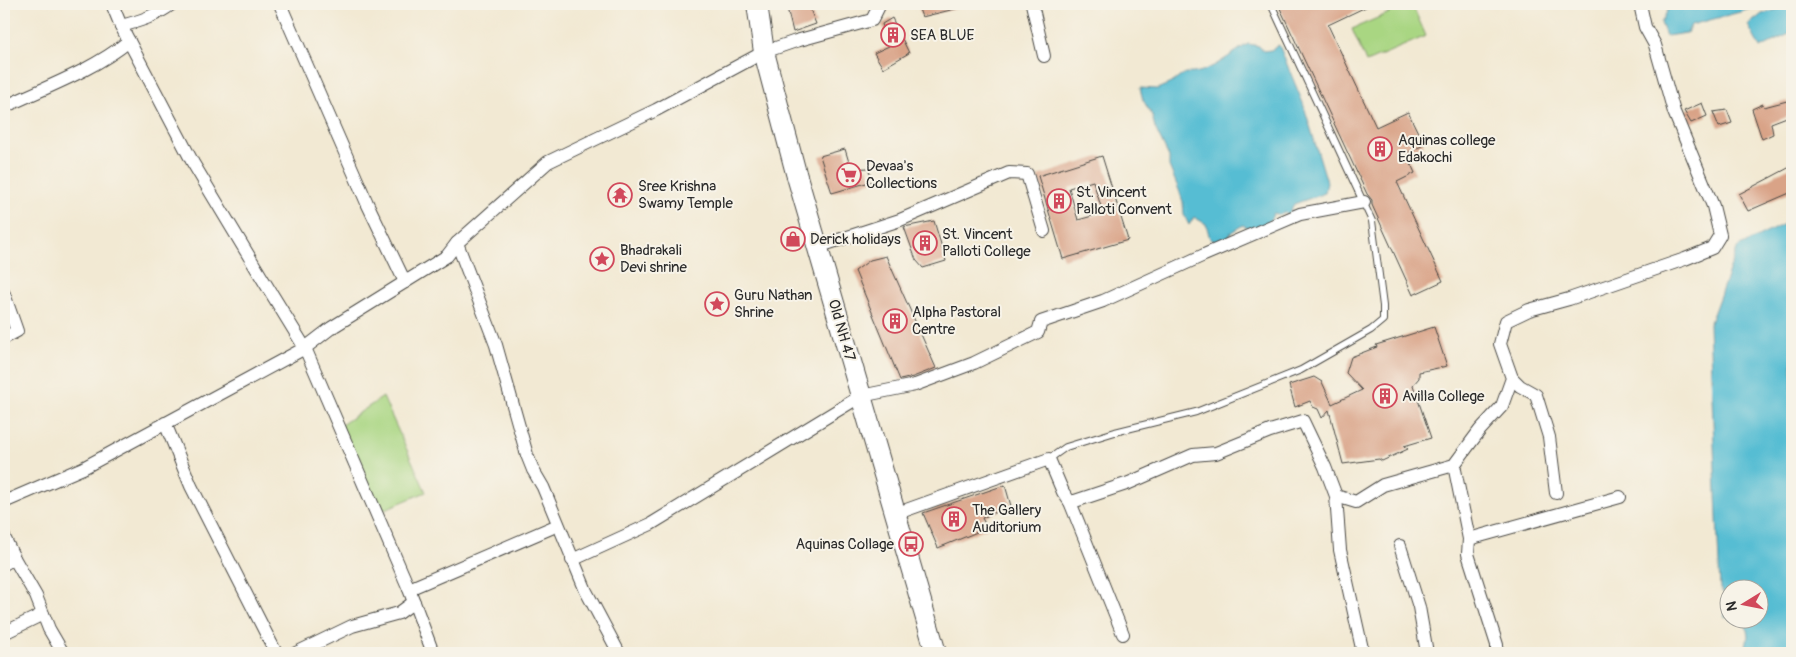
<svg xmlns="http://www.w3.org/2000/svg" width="1796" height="657" font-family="Pangolin,sans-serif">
<rect width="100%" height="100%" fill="#f7f3e8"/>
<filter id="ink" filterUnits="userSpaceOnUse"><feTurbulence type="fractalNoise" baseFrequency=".02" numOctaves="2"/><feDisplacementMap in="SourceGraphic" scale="10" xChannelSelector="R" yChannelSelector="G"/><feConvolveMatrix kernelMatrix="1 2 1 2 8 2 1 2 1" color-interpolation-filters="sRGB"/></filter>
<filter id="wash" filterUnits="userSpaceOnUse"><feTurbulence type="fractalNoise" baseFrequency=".0096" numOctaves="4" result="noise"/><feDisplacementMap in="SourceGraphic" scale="20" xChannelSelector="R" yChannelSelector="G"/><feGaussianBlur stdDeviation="1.12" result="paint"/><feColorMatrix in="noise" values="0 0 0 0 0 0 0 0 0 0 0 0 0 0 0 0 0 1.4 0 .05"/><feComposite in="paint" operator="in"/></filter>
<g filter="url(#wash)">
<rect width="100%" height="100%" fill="#f2e9d3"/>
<!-- green -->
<g fill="#a9d682" stroke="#6a8056">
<polygon points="1410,4 1412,4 1426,36 1366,62 1352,29"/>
<polygon points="383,397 426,492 378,512 341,425"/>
</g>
<!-- water -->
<g fill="#56bdd3" stroke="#40747f">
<polygon points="1671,4 1765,4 1740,12 1691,25 1687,33 1666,36 1661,23"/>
<polygon points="1792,5 1792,30 1789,34 1760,48 1748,25 1762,14"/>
<path d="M1248 44 1259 46 1263 51 1271 50 1279 45 1303 103 1327 182 1325 193 1294 204 1288 215 1285 212 1280 215 1274 213 1266 227 1251 230 1243 225 1230 233 1228 242 1218 244 1210 239 1206 224 1194 217 1189 225 1184 215 1183 202 1179 190 1169 166V157L1155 128 1152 115 1143 100 1140 88 1157 89 1173 82 1185 73C1207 76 1230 54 1248 44Z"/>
<polygon points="1792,220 1792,653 1757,653 1756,651 1751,650 1746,646 1748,636 1746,625 1731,620 1758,620 1758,590 1728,590 1728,618 1724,616 1726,596 1720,589 1709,325 1738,247"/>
</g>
<g id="blocks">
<!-- building -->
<g fill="#d9a387" fill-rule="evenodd">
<polygon points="786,4 808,4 816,24 793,32"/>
<polygon points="917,4 959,4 959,8 922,17"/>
<polygon points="1278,4 1372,4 1328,25 1376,127 1408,112 1424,145 1406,153 1415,173 1397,182 1443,281 1413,295 1372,205 1372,200 1367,194"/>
<polygon points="892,18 909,53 883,68 874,53 889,46 882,24"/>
<polygon points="1787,101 1792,115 1771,123 1773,134 1762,139 1752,109 1763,104 1764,107"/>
<polygon points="1702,103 1707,116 1691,123 1684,111"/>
<polygon points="1727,110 1732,123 1719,127 1713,112"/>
<polygon points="845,149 851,169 868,168 873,181 832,193 820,156"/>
<path d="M1102 156 1128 240 1063 259 1038 176ZM1093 181 1103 213 1078 220 1069 188Z"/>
<polygon points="1792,166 1792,192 1748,211 1739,194"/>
<polygon points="934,221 946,261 923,268 916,260 904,227"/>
<polygon points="886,256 936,368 913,377 900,380 855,271 870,260"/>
<polygon points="1434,327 1447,366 1419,372 1419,378 1413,385 1431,438 1404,446 1408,449 1382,461 1379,459 1343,464 1329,410 1322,418 1318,409 1313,407 1310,401 1295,407 1289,385 1314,377 1322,382 1332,404 1362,390 1346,373 1351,357 1377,347 1376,345"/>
<polygon points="1005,485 1011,506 982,518 987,528 938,548 923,513"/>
</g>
</g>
</g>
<g filter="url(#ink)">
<use href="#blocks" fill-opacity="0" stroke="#494844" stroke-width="1"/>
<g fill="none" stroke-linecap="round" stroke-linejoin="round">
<!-- service casing -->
<g stroke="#494844" stroke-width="8">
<polyline id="service" points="1049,459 1066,447 1115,432 1196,412 1301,370 1371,330 1383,320 1383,306 1372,221 1271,4"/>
</g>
<!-- minor casing -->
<g stroke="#494844" stroke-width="14">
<g id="minor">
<polyline points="112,4 121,26 193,163 262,278 305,348 409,589 433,653"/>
<polyline points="280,4 367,203 405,282"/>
<polyline points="1032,4 1044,56"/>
<path d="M121 26C140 21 156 16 172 4"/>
<path d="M4 107C46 87 92 71 129 41"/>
<polyline points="457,243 496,345 527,455 533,470 543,487 586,591 619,653"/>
<polyline points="817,247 900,220 1009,173 1027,174 1044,231"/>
<polyline points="4,294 17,331 4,338"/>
<polyline points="1512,378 1520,386 1536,395 1549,437 1556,493"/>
<polyline points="165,423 191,486 276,653"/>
<polyline points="1454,465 1469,539 1468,554 1497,645 1497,653"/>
<polyline points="1336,496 1340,550 1363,653"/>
<polyline points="4,502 83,468 305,348 331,328 447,256 457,243 548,162 656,110 764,52 796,41 872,20 880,4"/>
<polyline points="1070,502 1123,634"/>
<polyline points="895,514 1049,459 1063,492 1070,502 1075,501 1129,483 1193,455 1216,453 1270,431 1303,421 1325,467 1336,496 1356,502 1383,485 1454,465 1480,430 1502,406 1512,378 1500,344 1506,321 1529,310 1569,299 1685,259 1712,248 1720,235 1713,206 1674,112 1655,45 1645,27 1640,4"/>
<polyline points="4,537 14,558"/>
<polyline points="1469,539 1620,497"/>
<polyline points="1400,546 1419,607 1427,653"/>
<polyline points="572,560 651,524 861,396 915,385 974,363 1038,332 1041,322 1103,301 1204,255 1300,214 1364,202"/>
<polyline points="4,564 14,558 36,596 49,629 63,653"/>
<polyline points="409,589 558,525"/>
<polyline points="4,633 43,614"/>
<polyline points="296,653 352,626 399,613 414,602"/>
</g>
</g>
<!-- primary casing -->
<g stroke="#494844" stroke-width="22">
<polyline id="primary" points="757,4 764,52 796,173 936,653"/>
</g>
<!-- service -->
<use href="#service" stroke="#fff" stroke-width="6"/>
<!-- minor -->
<use href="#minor" stroke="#fff" stroke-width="12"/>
<!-- primary -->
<use href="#primary" stroke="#fff" stroke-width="20"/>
</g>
</g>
<!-- icons -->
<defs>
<g id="building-ring" transform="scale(1.25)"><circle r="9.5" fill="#f7f3e8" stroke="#d1495b" stroke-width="1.5"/><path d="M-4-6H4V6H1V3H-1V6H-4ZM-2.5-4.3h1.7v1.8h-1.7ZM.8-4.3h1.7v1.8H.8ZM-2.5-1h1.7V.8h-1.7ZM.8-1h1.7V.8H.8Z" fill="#d1495b"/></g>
<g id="supermarket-ring" transform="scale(1.25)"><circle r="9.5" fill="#f7f3e8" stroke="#d1495b" stroke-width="1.5"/><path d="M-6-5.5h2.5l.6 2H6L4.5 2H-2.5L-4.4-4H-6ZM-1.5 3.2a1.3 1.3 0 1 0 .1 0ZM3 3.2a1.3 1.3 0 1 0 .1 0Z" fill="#d1495b"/></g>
<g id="temple-ring" transform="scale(1.25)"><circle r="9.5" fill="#f7f3e8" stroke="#d1495b" stroke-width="1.5"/><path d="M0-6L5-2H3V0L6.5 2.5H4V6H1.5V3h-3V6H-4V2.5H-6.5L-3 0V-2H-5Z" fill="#d1495b"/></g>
<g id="shop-ring" transform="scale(1.25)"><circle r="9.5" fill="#f7f3e8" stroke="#d1495b" stroke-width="1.5"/><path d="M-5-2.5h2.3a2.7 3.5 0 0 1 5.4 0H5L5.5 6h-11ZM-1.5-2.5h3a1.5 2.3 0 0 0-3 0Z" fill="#d1495b"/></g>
<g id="sight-ring" transform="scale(1.25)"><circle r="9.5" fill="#f7f3e8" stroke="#d1495b" stroke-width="1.5"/><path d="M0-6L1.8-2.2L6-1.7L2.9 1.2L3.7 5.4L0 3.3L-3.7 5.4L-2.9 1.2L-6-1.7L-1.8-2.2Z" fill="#d1495b"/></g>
<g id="bus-ring" transform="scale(1.25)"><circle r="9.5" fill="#f7f3e8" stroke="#d1495b" stroke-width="1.5"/><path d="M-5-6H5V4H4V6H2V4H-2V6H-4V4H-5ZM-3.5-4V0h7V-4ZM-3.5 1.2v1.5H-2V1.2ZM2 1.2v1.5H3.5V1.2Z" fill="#d1495b"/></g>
</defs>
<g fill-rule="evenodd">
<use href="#building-ring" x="893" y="35"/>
<use href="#building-ring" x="1380" y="149"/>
<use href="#supermarket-ring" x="849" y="175"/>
<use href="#temple-ring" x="620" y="195"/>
<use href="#building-ring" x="1059" y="201"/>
<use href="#shop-ring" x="793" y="239"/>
<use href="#building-ring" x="925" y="243"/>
<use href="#sight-ring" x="602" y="259"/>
<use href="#sight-ring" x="717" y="304"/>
<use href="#building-ring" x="895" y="321"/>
<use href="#building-ring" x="1385" y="396"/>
<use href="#building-ring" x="954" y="519"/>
<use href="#bus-ring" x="911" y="544"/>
</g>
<g text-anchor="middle" stroke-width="4" stroke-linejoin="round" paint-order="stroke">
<!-- poi labels -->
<g font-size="15" fill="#2b2b2b" stroke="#f7f3e8" text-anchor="start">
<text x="910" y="40">SEA BLUE</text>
<text x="1398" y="145">Aquinas college<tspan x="1398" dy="17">Edakochi</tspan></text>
<text x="866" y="171">Devaa's<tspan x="866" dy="17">Collections</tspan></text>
<text x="638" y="191">Sree Krishna<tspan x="638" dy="17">Swamy Temple</tspan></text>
<text x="1076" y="197">St. Vincent<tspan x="1076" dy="17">Palloti Convent</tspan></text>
<text x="942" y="239">St. Vincent<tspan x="942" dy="17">Palloti College</tspan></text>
<text x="810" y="244">Derick holidays</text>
<text x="620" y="255">Bhadrakali<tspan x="620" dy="17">Devi shrine</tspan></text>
<text x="734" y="300">Guru Nathan<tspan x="734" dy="17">Shrine</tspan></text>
<text x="912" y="317">Alpha Pastoral<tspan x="912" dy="17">Centre</tspan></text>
<text x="1402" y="401">Avilla College</text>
<text x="972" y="515">The Gallery<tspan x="972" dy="17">Auditorium</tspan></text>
<text x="894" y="549" text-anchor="end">Aquinas Collage</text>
</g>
<!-- street labels -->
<g font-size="15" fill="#2b2b2b" stroke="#f7f3e8">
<text transform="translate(842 330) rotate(74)" y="5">Old NH 47</text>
</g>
</g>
<!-- margin -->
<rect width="1796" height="657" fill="none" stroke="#f7f3e8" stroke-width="20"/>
<!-- north arrow -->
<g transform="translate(1744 604) rotate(260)"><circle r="24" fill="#f7f3e8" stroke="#a5a39c"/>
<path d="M0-4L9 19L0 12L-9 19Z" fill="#d1495b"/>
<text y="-8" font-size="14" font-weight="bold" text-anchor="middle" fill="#2b2b2b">N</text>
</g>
</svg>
